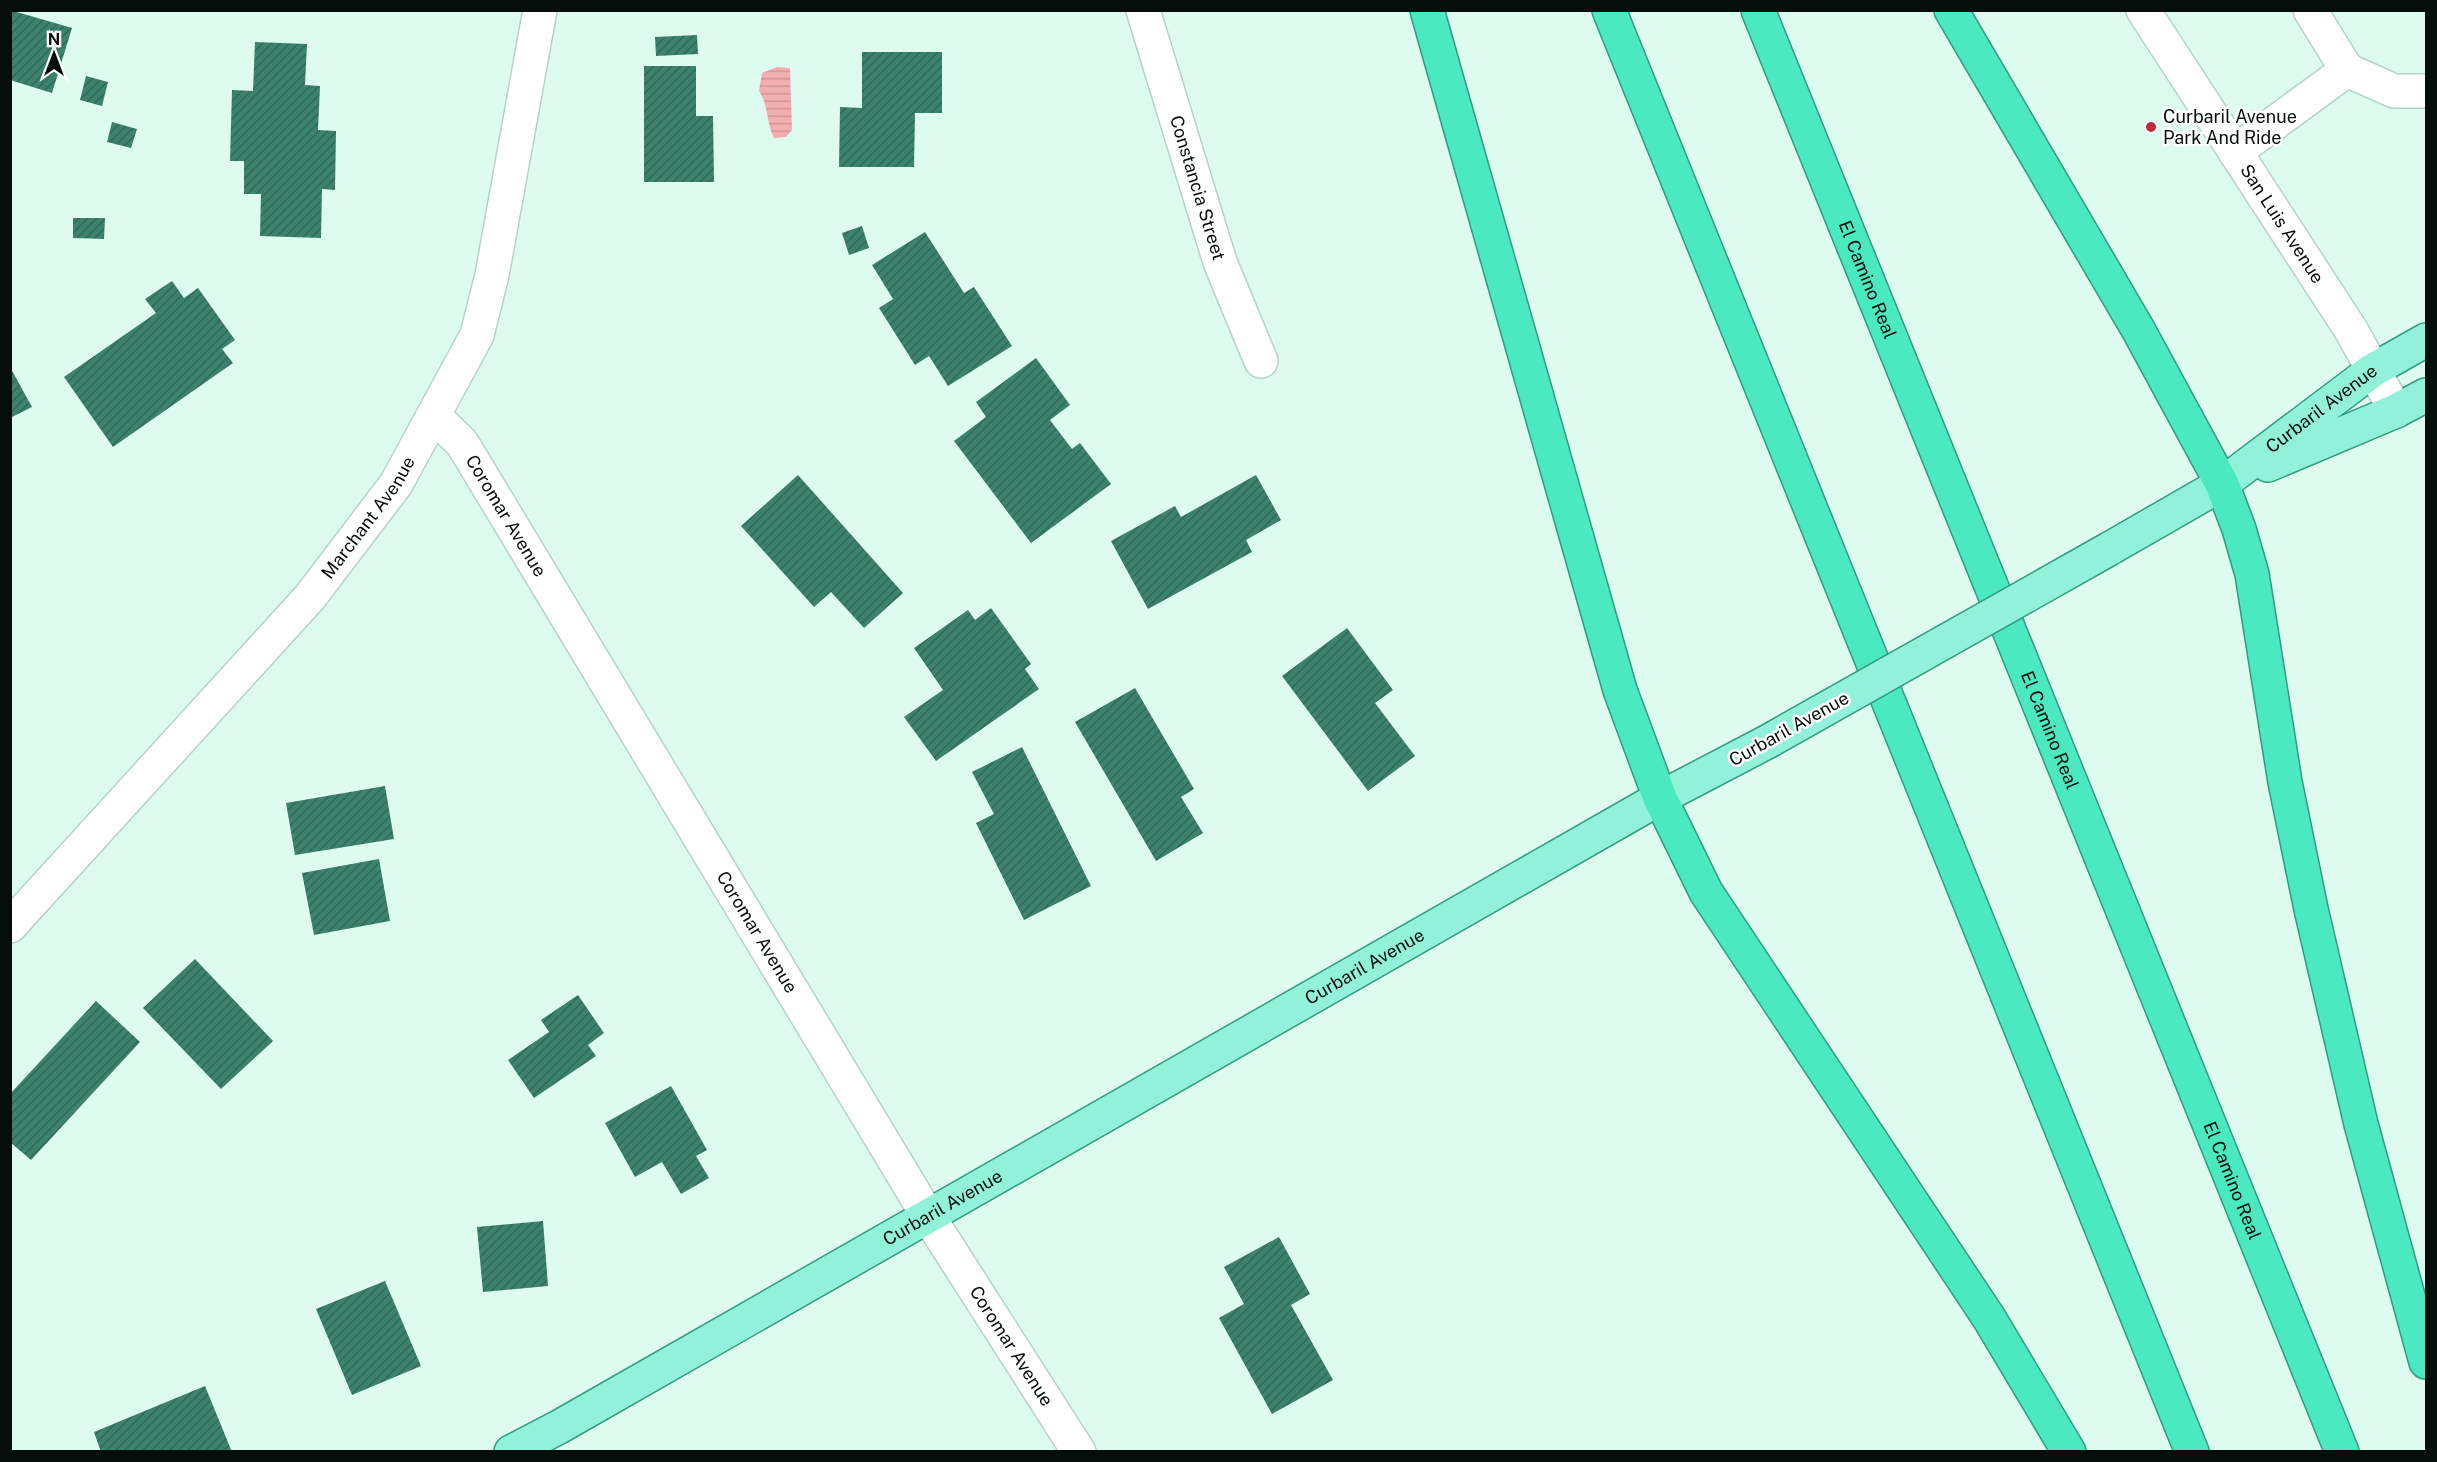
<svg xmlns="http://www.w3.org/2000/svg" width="2437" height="1462" font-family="'Public Sans',sans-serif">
<defs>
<pattern id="water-rules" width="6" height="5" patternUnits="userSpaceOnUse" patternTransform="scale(1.5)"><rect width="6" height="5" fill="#f2afb0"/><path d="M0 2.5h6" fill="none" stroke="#ce9596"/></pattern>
<pattern id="building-hatch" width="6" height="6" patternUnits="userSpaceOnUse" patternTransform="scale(1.5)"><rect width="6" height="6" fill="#3c826d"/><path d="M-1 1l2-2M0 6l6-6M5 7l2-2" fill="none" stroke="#306958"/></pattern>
</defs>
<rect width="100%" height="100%" fill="#defbf0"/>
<!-- water -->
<path fill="url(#water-rules)" d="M777 67 790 68 792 130 786 137 774 138C766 122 769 106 759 91L762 73Z"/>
<!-- building -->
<g fill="url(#building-hatch)">
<polygon points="10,10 72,28 52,93 10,80"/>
<polygon points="697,35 698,54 656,56 655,37"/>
<polygon points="255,42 307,44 305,85 320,86 318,130 336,131 335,190 322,189 321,238 260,236 261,194 244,194 244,161 230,161 232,90 253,91"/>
<polygon points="862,52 942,52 942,113 915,113 914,167 839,167 840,107 862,108"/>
<polygon points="644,66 696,66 696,116 713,116 714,182 644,182"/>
<polygon points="86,76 108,82 102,106 80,100"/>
<polygon points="112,122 137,129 131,148 107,142"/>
<polygon points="73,218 105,218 104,239 73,238"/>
<polygon points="862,226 869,248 849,255 842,233"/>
<polygon points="925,232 964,293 974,287 1012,346 948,386 929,356 915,365 879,308 893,299 872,265"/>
<polygon points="172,281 184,298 198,288 235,340 222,349 233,363 113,447 64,377 156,313 145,299"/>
<polygon points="1036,358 1070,405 1050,420 1072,449 1080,443 1111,484 1031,543 954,441 986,417 976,402"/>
<polygon points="10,367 32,407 10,418"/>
<polygon points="798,475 903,593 864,628 831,592 814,607 741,526"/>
<polygon points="1256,475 1281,520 1246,540 1252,552 1148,609 1111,541 1175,506 1181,517"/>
<polygon points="991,608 1031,664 1025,669 1039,689 936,761 904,717 943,690 914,648 968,610 975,620"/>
<polygon points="1347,628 1393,690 1375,703 1415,756 1368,791 1282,676"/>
<polygon points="1135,688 1194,789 1181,797 1203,833 1156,861 1075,722"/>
<polygon points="1022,747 1091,886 1024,920 976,823 994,814 972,772"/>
<polygon points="385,786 394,839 295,855 286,803"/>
<polygon points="379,859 390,921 314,935 302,873"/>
<polygon points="195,959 273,1041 221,1089 143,1008"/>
<polygon points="578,995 604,1033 588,1045 596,1056 534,1098 508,1060 549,1032 541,1020"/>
<polygon points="96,1001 140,1042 31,1160 10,1142 10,1094"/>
<polygon points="671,1086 707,1150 696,1156 709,1178 681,1194 662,1162 635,1177 605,1123"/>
<polygon points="543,1221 548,1286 483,1292 477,1227"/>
<polygon points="1279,1237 1310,1294 1291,1305 1333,1380 1272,1414 1219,1318 1244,1304 1224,1267"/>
<polygon points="385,1281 421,1366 352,1395 316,1309"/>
<polygon points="205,1386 232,1452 101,1452 94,1432"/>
</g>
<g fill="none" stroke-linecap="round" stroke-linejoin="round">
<!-- minor casing -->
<g stroke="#b6d3c8" stroke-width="36">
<g id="minor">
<path id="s1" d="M1143 10 1220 262 1261 361"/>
<path id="s2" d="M2143 10 2351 330 2396 411"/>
<polyline points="2310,10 2347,70"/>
<polyline points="2235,152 2347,70 2394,91 2426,91"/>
<path id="s3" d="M434 416 462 443 928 1216 1079 1452"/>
<path id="s4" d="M10 926 310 597 396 484 477 335 492 275 540 10"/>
</g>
</g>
<!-- major casing -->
<g stroke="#329c80" stroke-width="36">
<g id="major">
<polyline points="2268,465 2396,411 2426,395"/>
<path id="s5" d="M2109 549 2222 484 2373 370 2426 340"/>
<path id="s6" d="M511 1452 559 1427 1660 798 1767 742"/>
</g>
</g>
<!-- highway casing -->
<g stroke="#329c80" stroke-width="36">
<g id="highway">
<polyline points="1427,10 1620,690 1660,798 1706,892 1989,1318 2069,1452"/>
<polyline points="1609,10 2192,1452"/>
<path id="s7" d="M1758 10 2342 1452"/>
<polyline points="1951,10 2139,331 2222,484 2239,529 2252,574 2285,782 2311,909 2361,1124 2426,1362"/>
</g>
</g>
<!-- minor -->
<use href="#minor" stroke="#fff" stroke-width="33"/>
<!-- major -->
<use href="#major" stroke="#92f2d9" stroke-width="33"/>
<!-- highway -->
<use href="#highway" stroke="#4ae9bf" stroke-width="33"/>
<!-- major-bridge casing -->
<g stroke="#329c80" stroke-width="36" stroke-linecap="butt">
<polyline id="major-bridge" points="1767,742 2109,549"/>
</g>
<!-- major-bridge -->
<use href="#major-bridge" stroke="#92f2d9" stroke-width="33"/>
</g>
<!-- markers -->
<circle fill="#bc2b40" stroke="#fff" stroke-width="2" cx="2151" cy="127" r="6"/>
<g text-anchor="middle" stroke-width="5" stroke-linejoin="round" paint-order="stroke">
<!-- poi labels -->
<g font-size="18" fill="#050e0b" stroke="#fff" text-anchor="start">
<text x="2163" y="123">Curbaril Avenue<tspan x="2163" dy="21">Park And Ride</tspan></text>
</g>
<!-- street labels -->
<g font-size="18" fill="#050e0b" stroke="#fff">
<text dy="6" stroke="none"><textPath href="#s1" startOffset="186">Constancia Street</textPath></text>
<text dy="6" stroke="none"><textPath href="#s2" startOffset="255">San Luis Avenue</textPath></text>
<text dy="6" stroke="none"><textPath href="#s7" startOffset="291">El Camino Real</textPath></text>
<text dy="6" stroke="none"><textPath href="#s5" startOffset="255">Curbaril Avenue</textPath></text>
<text dy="6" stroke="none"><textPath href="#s3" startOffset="124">Coromar Avenue</textPath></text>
<text dy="6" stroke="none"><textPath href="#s4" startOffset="544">Marchant Avenue</textPath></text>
<text transform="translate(1789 729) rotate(-29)" y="6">Curbaril Avenue</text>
<text dy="6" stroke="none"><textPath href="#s7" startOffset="777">El Camino Real</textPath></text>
<text dy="6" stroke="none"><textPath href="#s3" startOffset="610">Coromar Avenue</textPath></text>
<text dy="6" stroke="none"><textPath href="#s6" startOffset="982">Curbaril Avenue</textPath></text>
<text dy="6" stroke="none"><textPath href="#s7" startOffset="1263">El Camino Real</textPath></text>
<text dy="6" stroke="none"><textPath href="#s6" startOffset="496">Curbaril Avenue</textPath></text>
<text dy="6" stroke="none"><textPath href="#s3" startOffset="1096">Coromar Avenue</textPath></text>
</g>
</g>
<!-- border -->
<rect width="2437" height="1462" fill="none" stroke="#050e0b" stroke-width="24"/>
<!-- north arrow -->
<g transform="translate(54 54)" stroke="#ffffff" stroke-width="4.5" paint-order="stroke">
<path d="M0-4.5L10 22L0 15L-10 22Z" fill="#050e0b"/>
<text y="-9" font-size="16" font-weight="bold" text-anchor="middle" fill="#050e0b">N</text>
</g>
</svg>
